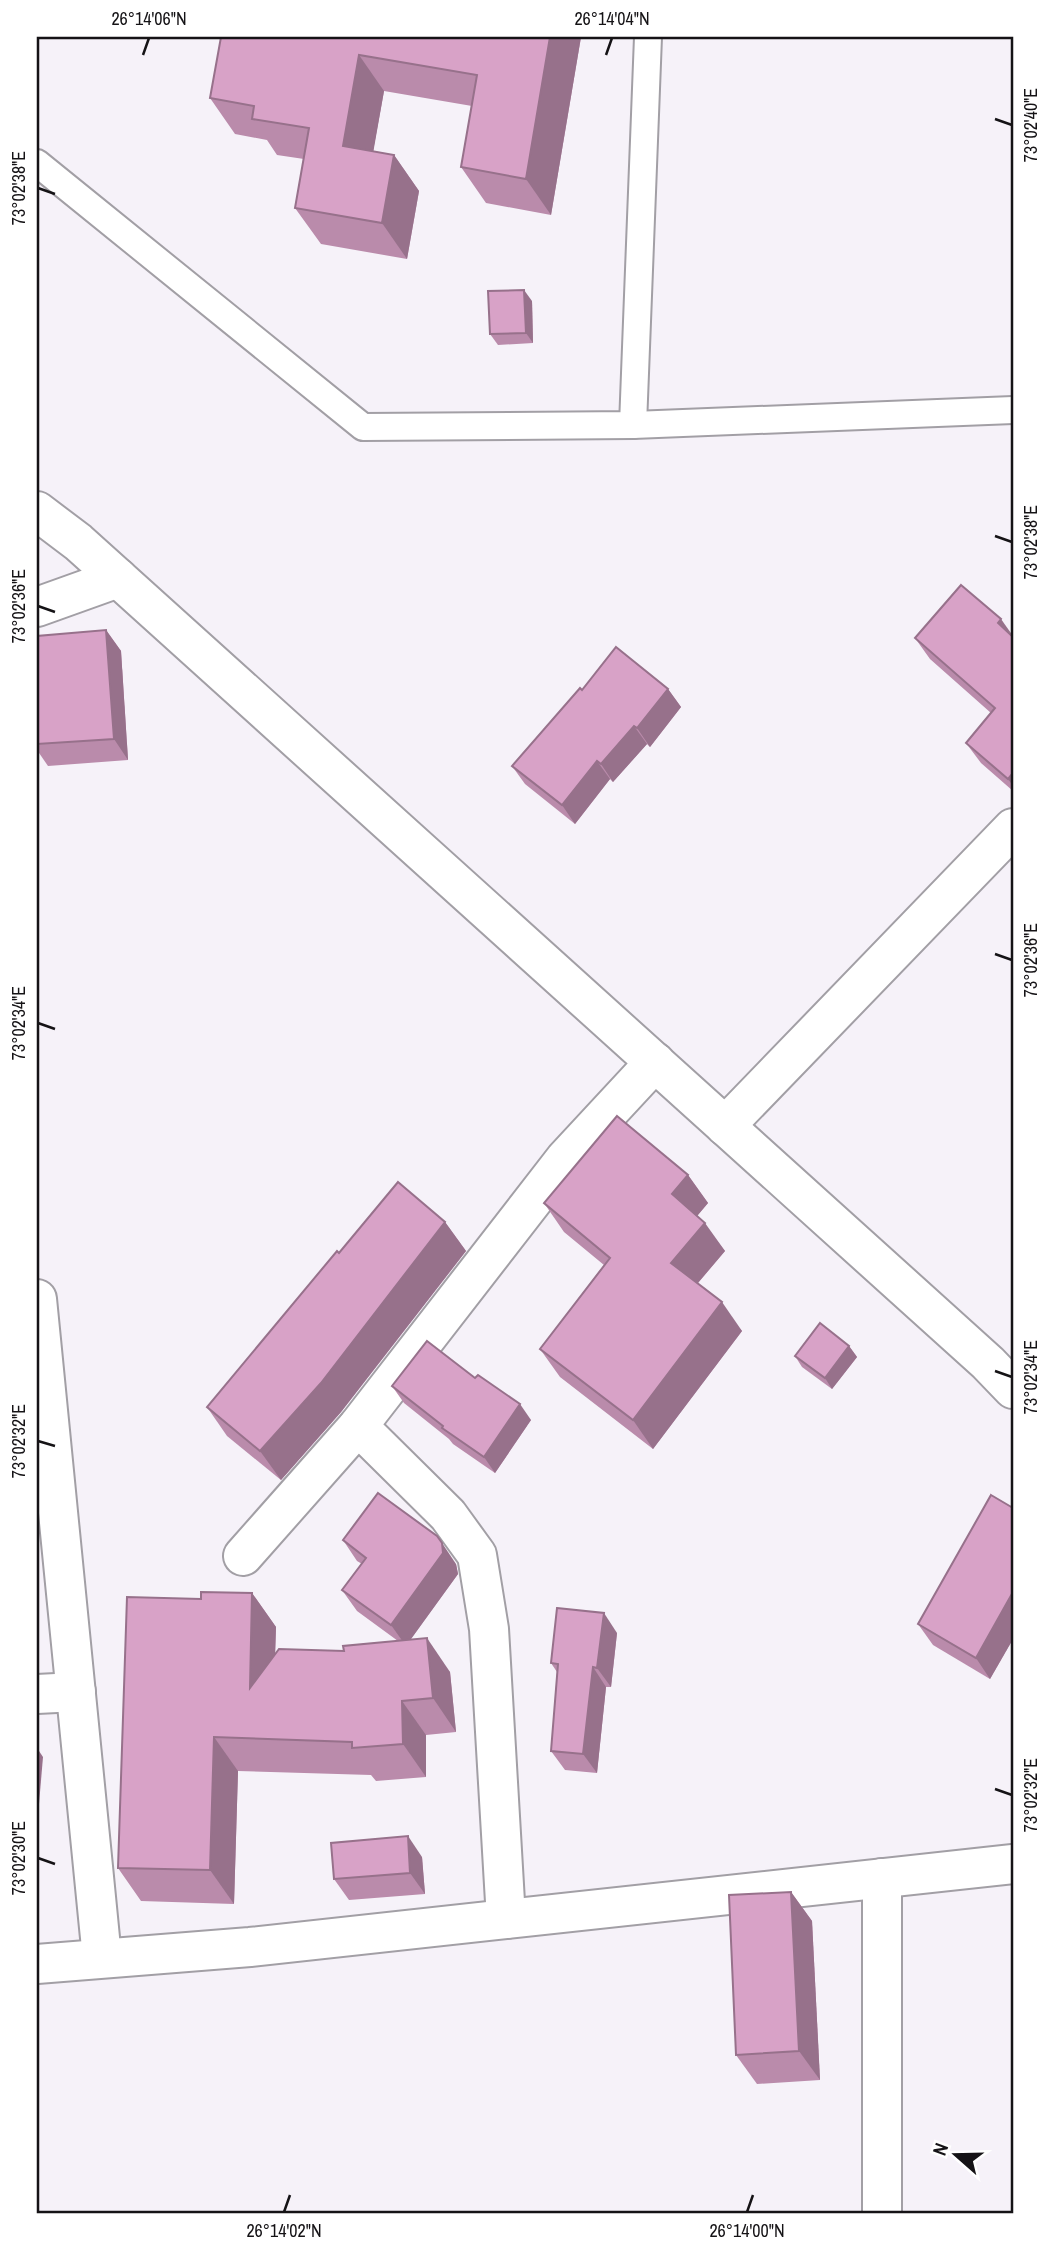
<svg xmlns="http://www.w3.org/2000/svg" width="1050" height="2250" font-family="'Archivo Narrow',sans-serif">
<rect width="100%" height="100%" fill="#f6f2f9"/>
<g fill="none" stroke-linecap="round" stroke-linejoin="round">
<!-- service casing -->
<g stroke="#a29fa5" stroke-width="30">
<g id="service">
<polyline points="37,163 363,427 633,425 648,37"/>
<polyline points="633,425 1013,410"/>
</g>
</g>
<!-- minor casing -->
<g stroke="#a29fa5" stroke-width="42">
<g id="minor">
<polyline points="37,511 78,542 118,578 988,1363 1013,1389"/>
<polyline points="37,607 118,578"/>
<polyline points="725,1126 1013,828"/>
<polyline points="37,1299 102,1958"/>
<polyline points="358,1426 448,1515 477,1555 489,1629 506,1919"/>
<polyline points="243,1556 358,1426 565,1159 655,1062"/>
<polyline points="37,1694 76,1692"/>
<polyline points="882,1878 882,2213"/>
<polyline points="37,1964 250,1947 1013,1864"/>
</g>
</g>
<!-- service -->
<use href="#service" stroke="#fff" stroke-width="26"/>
<!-- minor -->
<use href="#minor" stroke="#fff" stroke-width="38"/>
</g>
<!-- wall -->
<g fill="#ba8bab">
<polygon points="221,37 581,37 551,215 486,203 461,167 472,106 384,91 373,151 394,155 419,191 407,259 321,244 295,208 304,159 277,155 267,140 235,134 210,98"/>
<polygon points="532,301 533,343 498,345 490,334"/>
<polygon points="106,630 121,651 128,760 48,766 37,750 37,636"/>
<polygon points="1013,636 1013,791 981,763 966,743 991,713 930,659 915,638"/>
<polygon points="668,689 681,707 650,747 647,744 613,782 610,779 575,824 525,784 512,766 582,690"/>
<polygon points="688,1175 708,1203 697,1216 725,1251 698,1283 742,1331 653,1449 560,1377 540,1349 604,1265 564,1232 544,1203"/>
<polygon points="445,1222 466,1251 341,1412 281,1480 227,1436 207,1407 339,1253"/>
<polygon points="849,1346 857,1357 832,1389 802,1367 795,1356"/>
<polygon points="392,1386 531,1420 495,1473 453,1444 449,1439 404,1403"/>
<polygon points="1013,1508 1013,1639 990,1679 933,1645 918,1624"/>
<polygon points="343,1540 456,1564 458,1574 410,1640 450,1672 456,1732 426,1735 426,1777 376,1781 371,1775 238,1771 234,1904 141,1901 118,1868 201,1599 252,1593 276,1627 275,1654 344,1651 398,1641 357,1611 342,1590 362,1564 357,1561"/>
<polygon points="617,1633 611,1687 606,1687 597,1773 565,1770 551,1751 557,1672 551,1663"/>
<polygon points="422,1857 425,1894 349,1900 334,1879"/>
<polygon points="791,1892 812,1921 820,2080 757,2084 736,2055"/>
</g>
<!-- shaded-wall -->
<g fill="#97718b">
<polygon points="550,37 581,37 551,215 526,179"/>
<polygon points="359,55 384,91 368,182 343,146"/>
<polygon points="394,155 419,191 407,259 382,223"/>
<polygon points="524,290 532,301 533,343 526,333"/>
<polygon points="1001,619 1013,636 998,623"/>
<polygon points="106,630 121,651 128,760 114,739"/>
<polygon points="668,689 681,707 650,747 637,728"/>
<polygon points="634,726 647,744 613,782 601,764"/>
<polygon points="597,761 610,779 575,824 562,805"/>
<polygon points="1013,773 1013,786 1008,779"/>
<polygon points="688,1175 708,1203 692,1222 672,1194"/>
<polygon points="445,1222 466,1251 341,1412 281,1480 260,1451"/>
<polygon points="705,1223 725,1251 691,1291 671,1263"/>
<polygon points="722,1302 742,1331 653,1449 633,1420"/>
<polygon points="849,1346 857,1357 832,1389 825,1378"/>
<polygon points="520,1404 531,1420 495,1473 484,1457"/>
<polygon points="442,1543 456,1564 458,1574 406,1646 391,1625"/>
<polygon points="1013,1592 1013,1639 990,1679 976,1658"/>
<polygon points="252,1593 276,1627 273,1721 250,1688"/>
<polygon points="604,1613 617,1633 611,1687 597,1668"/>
<polygon points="427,1638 450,1672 456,1732 433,1698"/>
<polygon points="593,1667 606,1687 597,1773 583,1754"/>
<polygon points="402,1701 426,1735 426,1777 403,1744"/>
<polygon points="214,1737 238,1771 234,1904 210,1870"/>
<polygon points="37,1748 43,1757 39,1804 37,1801"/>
<polygon points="408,1836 422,1857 425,1894 410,1873"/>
<polygon points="791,1892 812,1921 820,2080 799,2051"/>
</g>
<!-- building -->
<g fill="#d8a2c7" stroke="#97718b" stroke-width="2">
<polygon points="221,37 550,37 526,179 461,167 477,75 359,55 343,146 394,155 382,223 295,208 309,128 252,119 254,106 210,98"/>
<polygon points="524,290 526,333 490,334 488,291"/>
<polygon points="961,585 1001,619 998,623 1013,637 1013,773 1008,779 966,743 995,708 915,638"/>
<polygon points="106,630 114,739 37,744 37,636"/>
<polygon points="616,647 668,689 637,728 634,726 601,764 597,761 562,805 512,766 580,688 582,690"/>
<polygon points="617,1116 688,1175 672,1194 705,1223 671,1263 722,1302 633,1420 540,1349 610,1258 544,1203"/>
<polygon points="398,1182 445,1222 321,1383 260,1451 207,1407 337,1251 339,1253"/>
<polygon points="820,1323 849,1346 825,1378 795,1356"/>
<polygon points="427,1341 475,1378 478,1375 520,1404 484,1457 442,1428 443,1426 392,1386"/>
<polygon points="378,1493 437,1536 442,1543 443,1553 391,1625 342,1590 366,1558 343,1540"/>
<polygon points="991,1495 1013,1508 1013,1592 976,1658 918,1624"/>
<polygon points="201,1592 252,1593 250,1688 279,1649 344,1651 343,1646 427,1638 433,1698 402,1701 403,1744 352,1748 352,1742 214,1737 210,1870 118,1868 127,1597 201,1599"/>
<polygon points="557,1608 604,1613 597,1668 593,1667 583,1754 551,1751 558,1664 551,1663"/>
<polygon points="408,1836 410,1873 334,1879 331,1843"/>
<polygon points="791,1892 799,2051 736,2055 729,1895"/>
</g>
<!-- ticks -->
<path fill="none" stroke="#151316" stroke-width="2.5" d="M143 55 149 38M606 55 612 38M995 119 1012 125M38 188 55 194M995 536 1012 542M38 606 55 612M995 954 1012 960M38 1023 55 1029M995 1371 1012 1377M38 1441 55 1446M995 1789 1012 1795M38 1858 55 1864M284 2212 290 2195M747 2212 753 2195"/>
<!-- border -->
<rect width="1050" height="2250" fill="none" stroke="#ffffff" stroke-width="77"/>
<!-- north arrow -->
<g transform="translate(956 2155) rotate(290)" stroke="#ffffff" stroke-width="5" paint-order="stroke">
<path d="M0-5L12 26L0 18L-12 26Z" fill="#151316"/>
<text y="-10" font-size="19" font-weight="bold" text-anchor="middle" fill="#151316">N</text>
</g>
<rect x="38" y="38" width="974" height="2174" fill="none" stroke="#151316" stroke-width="2.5"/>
<g font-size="18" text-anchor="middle" fill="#151316">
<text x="149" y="25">26°14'06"N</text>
<text x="612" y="25">26°14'04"N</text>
<text transform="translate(1031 125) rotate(-90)" y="6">73°02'40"E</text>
<text transform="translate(19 188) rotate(-90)" y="6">73°02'38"E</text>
<text transform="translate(1031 542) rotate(-90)" y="6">73°02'38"E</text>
<text transform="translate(19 606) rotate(-90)" y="6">73°02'36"E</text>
<text transform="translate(1031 960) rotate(-90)" y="6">73°02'36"E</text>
<text transform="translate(19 1023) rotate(-90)" y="6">73°02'34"E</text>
<text transform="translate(1031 1377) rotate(-90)" y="6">73°02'34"E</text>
<text transform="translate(19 1441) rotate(-90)" y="6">73°02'32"E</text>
<text transform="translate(1031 1795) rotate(-90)" y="6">73°02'32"E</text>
<text transform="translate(19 1858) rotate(-90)" y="6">73°02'30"E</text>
<text x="284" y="2237">26°14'02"N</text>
<text x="747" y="2237">26°14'00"N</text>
</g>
</svg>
